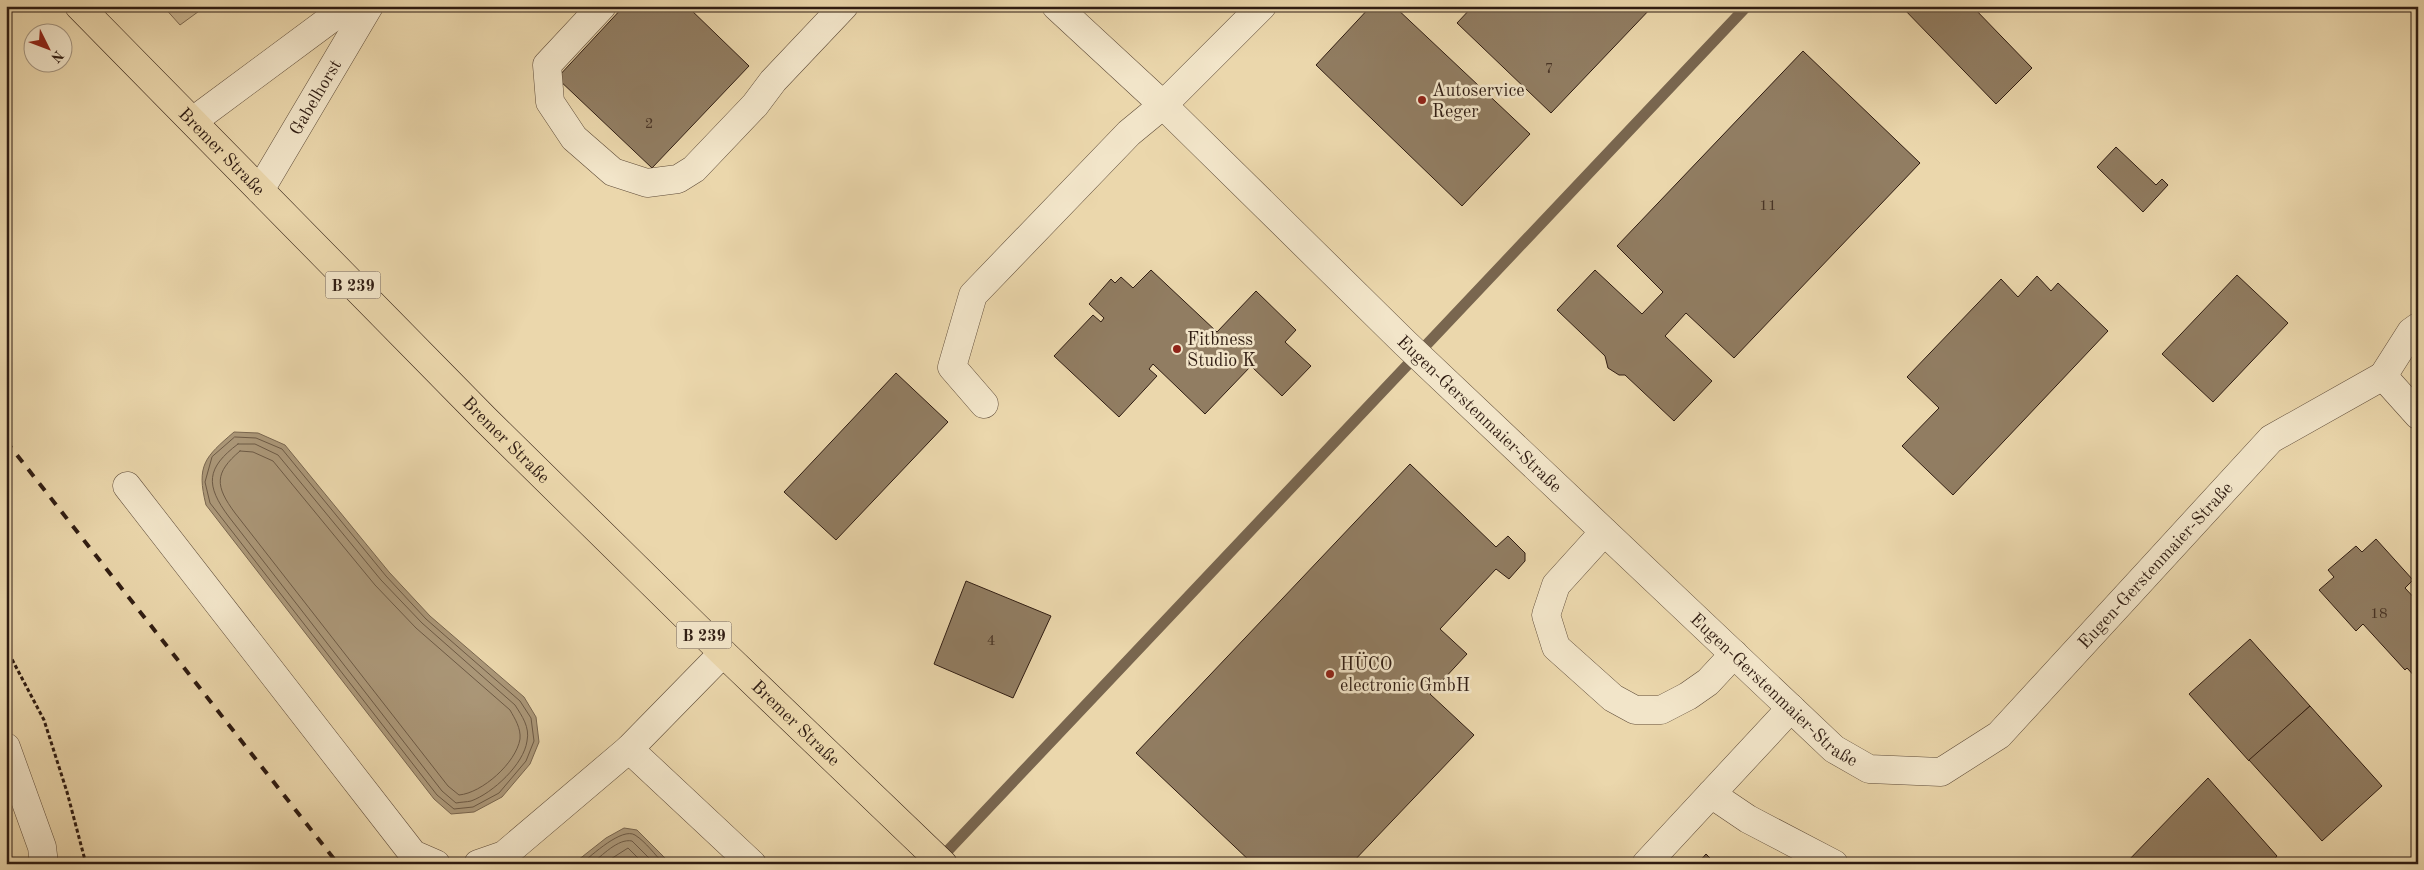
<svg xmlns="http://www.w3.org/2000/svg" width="2424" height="870" font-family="'Old Standard TT',serif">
<rect width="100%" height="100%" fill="#ebd7ac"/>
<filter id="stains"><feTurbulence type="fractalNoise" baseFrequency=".004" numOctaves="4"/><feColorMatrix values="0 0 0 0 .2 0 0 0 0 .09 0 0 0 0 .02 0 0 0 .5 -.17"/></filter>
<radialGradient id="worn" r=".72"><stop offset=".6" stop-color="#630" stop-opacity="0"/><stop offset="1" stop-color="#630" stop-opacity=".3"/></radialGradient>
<!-- green -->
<polygon fill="#cbb792" stroke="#7d6a52" points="163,6 206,6 180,25"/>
<!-- water -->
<g fill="#ab9778" stroke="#79664f">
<path d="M234 432 258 433 285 445 389 572 430 616 524 697 536 717 539 742 530 764 502 797 474 812 451 814 434 799 206 505C196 465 205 457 234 432Z"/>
<polygon points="624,828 637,830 671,864 573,864 606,838"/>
</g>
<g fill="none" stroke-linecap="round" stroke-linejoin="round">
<!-- shore -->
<g stroke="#6d5a45" stroke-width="1">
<polygon points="235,437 256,438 282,449 386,576 426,619 520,701 531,718 534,741 526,761 499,793 473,807 454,809 437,795 224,521 210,503 205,482 212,457"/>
<path d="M238 444H255L278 455 381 580 422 623 515 705C522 716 530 727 527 741 524 764 493 793 471 801 467 802 461 802 456 803L442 791 229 517C205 485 206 468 238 444Z"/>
<path d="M240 451 253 452 273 461 375 585 416 628 510 710C515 719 521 728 520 739 516 763 482 793 459 795L448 786 235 513C215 486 214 473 240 451Z"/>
<path d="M581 864C592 855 622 827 635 835 646 842 655 855 664 864"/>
<path d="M591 864C602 856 618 838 632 841L655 864"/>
<polyline points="603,864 628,848 644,864"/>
</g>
<!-- stream -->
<polyline stroke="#79664f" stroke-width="11" points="939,860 1747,6"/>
</g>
<!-- building -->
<g fill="#917d62" stroke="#2f1c12">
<polygon points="624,6 687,6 749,66 652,168 557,78"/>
<polygon points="1371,6 1394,6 1530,134 1462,206 1316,65"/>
<polygon points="1473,6 1653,6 1551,113 1457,23"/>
<polygon points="1901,6 1972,6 2032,68 1996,104"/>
<polygon points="1803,51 1920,163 1734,358 1686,313 1665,336 1712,381 1674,421 1625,375 1619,375 1608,368 1605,356 1557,310 1595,270 1642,314 1663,292 1617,246"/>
<polygon points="2116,147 2156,185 2162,179 2168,185 2143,212 2097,167"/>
<polygon points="1151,270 1217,332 1256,291 1296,330 1285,342 1311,366 1282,396 1251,366 1205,414 1153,364 1149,369 1157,376 1119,417 1054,356 1093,315 1101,322 1104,318 1089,304 1111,279 1115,283 1121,277 1133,288"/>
<polygon points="2237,275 2288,323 2213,402 2162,354"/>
<polygon points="2037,276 2051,291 2058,283 2108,331 1953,495 1902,446 1939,408 1907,377 2001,279 2018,297"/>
<polygon points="896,373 948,422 836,540 784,492"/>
<polygon points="1410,464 1496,547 1508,536 1525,553 1525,561 1509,579 1496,569 1440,629 1467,654 1430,694 1474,735 1351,864 1253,864 1136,753"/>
<polygon points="2376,539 2413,580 2405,588 2418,602 2418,680 2407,668 2405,670 2363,624 2356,631 2319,590 2334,577 2328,570 2356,546 2362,552"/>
<polygon points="966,581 1051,616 1013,698 934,664"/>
<polygon points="2250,639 2310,706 2249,761 2189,694"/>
<polygon points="2310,706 2382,786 2322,841 2249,760"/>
<polygon points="2208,778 2277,856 2270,864 2125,864"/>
<polygon points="1706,854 1716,864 1697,864"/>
</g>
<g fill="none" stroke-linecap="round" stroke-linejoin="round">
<!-- minor casing -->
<g stroke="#5e4b38" stroke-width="29">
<g id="minor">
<polyline points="602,6 547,65 550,102 574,138 613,172 647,183 678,179 694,169 755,105 773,81 844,6"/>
<path id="s1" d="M1056 6 1163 105 1405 343 1834 749 1869 769 1941 772 1999 735 2271 439 2383 376"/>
<polyline points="193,121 348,6"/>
<path id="s2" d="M260 190 369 6"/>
<polyline points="2383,376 2411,332 2418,327"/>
<polyline points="2383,376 2418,415"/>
<polyline points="984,404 952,367 973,295 1129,133 1163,105 1262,6"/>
<polyline points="127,486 413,854 436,864"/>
<polyline points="1604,532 1556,585 1546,615 1556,647 1613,698 1635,710 1661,710 1688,696 1708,682 1734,654"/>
<polyline points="6,747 42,847 44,864"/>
<polyline points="629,749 752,864"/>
<polyline points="1711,794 1748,819 1834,864"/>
<polyline points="478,864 504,855 629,749 723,653"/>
<polyline points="1646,864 1791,708"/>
</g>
</g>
<!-- major casing -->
<g stroke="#2f1c12" stroke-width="29">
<g id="major">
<path id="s3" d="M79 6 485 419 723 653 943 864"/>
</g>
</g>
<!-- path -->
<polyline stroke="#2f1c12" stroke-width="3" stroke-dasharray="4 2.5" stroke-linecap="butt" points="6,648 44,720 67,792 86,864"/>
<!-- minor -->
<use href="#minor" stroke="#f2e5c9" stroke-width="28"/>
<!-- major -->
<use href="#major" stroke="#ebd7ac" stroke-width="28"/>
<!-- rail -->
<polyline stroke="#2f1c12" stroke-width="4" stroke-dasharray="9 9" stroke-linecap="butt" points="6,441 338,864"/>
</g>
<!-- markers -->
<g fill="#8f2418" stroke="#f2e5c9" stroke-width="2">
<circle cx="1422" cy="100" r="5"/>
<circle cx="1177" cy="349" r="5"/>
<circle cx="1330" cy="674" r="5"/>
</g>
<g text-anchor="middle" stroke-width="5" stroke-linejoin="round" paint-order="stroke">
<!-- number labels -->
<g font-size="15" fill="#483426">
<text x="1549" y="73">7</text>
<text x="649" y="128">2</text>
<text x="1768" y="210">11</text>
<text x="2379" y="618">18</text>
<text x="991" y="645">4</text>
</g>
<!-- shield labels -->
<g fill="#f2e5c9" stroke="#6a5849" stroke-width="1">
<rect x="325.5" y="271.5" width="55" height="27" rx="4"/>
<rect x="676.5" y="621.5" width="55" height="27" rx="4"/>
</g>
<g font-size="16" font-weight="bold" fill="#2f1c12">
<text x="353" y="291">B 239</text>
<text x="704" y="641">B 239</text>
</g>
<!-- poi labels -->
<g font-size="18" fill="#2f1c12" stroke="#f2e5c9" text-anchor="start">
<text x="1432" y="96">Autoservice<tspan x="1432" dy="21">Reger</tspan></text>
<text x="1187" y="345">Fitbness<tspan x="1187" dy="21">Studio K</tspan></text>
<text x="1340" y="670">HÜCO<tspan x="1340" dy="21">electronic GmbH</tspan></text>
</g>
<!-- street labels -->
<g font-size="18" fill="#2f1c12" stroke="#f2e5c9">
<text dy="6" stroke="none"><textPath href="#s2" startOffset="108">Gabelhorst</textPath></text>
<text dy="6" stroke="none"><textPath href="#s3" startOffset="204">Bremer Straße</textPath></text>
<text dy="6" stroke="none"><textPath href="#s1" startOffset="588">Eugen-Gerstenmaier-Straße</textPath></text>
<text dy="6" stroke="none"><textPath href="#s3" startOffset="609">Bremer Straße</textPath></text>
<text dy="6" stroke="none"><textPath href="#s1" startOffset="1488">Eugen-Gerstenmaier-Straße</textPath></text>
<text dy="6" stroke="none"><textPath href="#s1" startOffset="992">Eugen-Gerstenmaier-Straße</textPath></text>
<text dy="6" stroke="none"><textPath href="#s3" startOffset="1014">Bremer Straße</textPath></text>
</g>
</g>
<!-- margin -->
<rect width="2424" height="870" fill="none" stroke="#ebd7ac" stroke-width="25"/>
<rect x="8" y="8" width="2409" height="855" fill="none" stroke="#2f1c12" stroke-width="2.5"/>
<rect x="12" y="12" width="2399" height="845" fill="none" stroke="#2f1c12"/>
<!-- north arrow -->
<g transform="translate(48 48) rotate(132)"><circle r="24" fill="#f2e5c9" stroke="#a49580"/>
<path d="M0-4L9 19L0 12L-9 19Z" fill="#8f2418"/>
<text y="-8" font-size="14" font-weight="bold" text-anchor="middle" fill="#2f1c12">N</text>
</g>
<rect width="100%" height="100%" filter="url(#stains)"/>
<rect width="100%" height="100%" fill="url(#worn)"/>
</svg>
